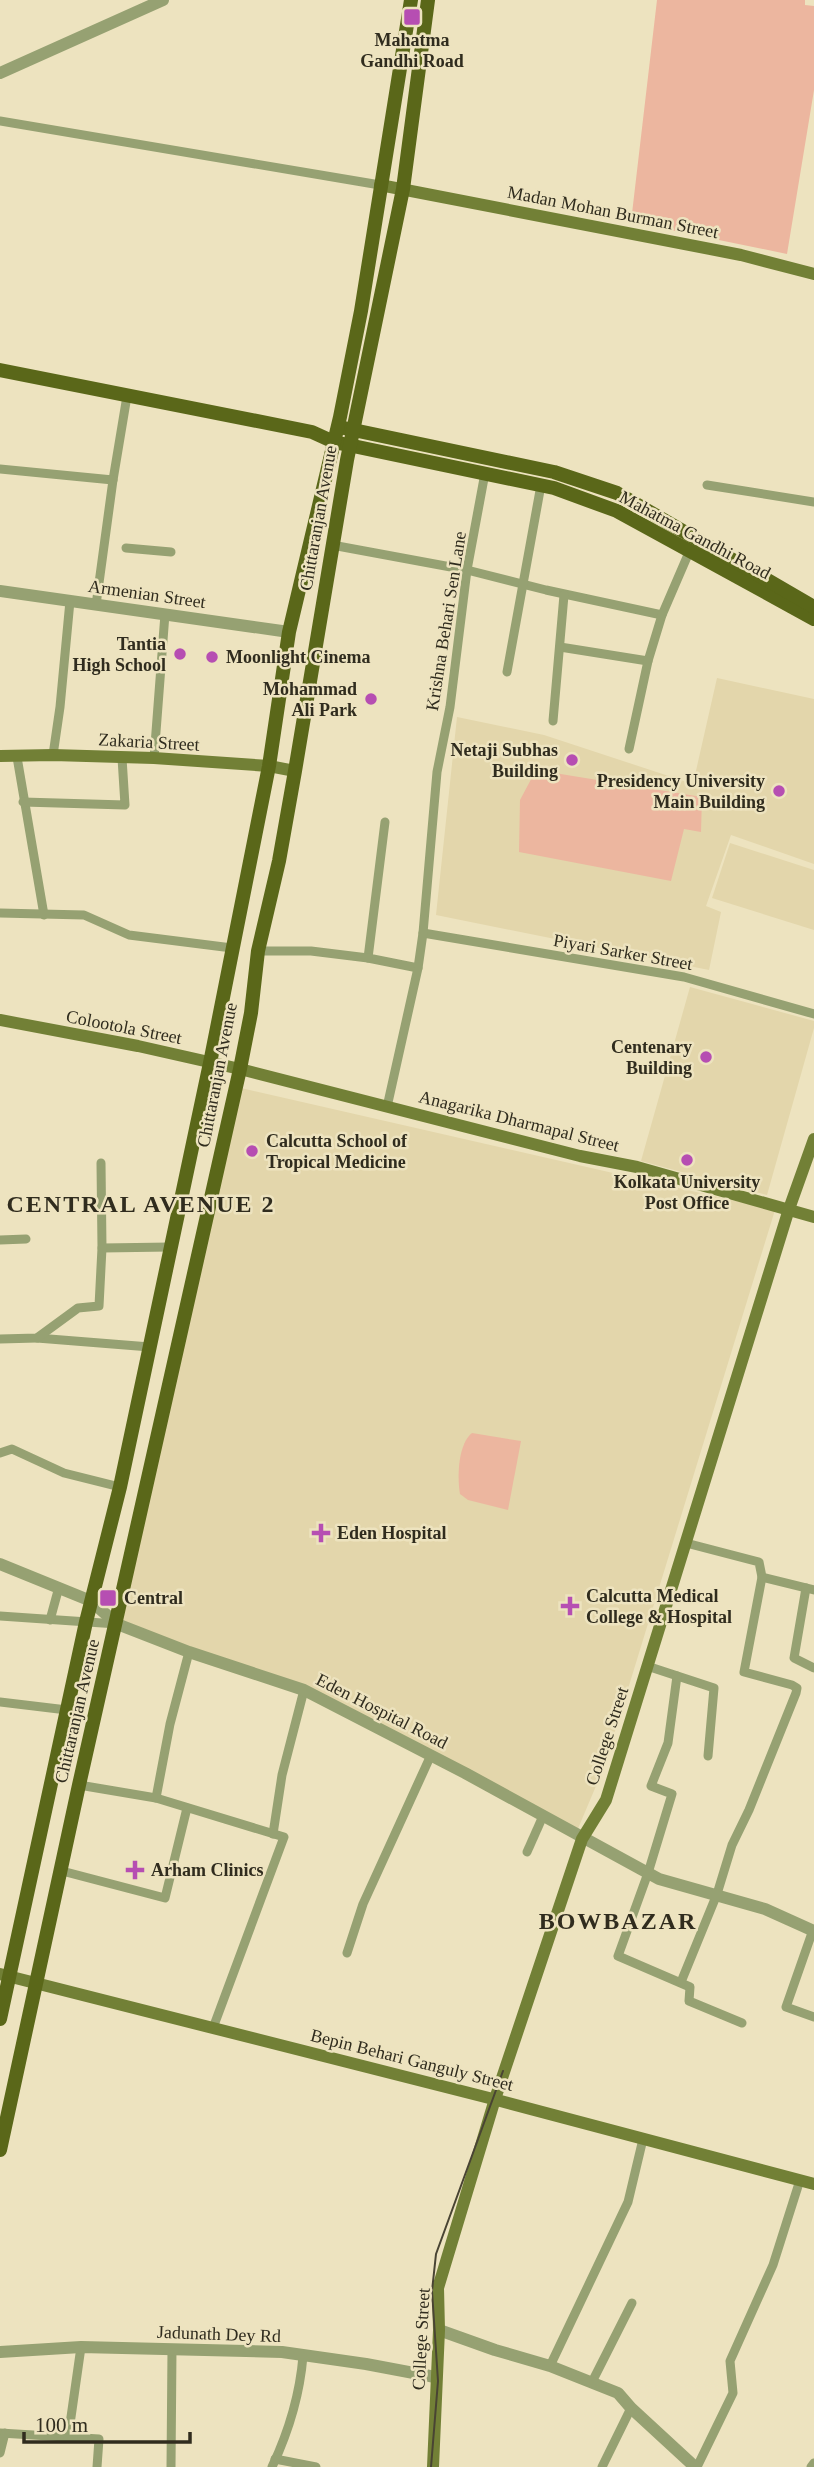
<svg xmlns="http://www.w3.org/2000/svg" width="814" height="2467" font-family="Georgia,serif">
<rect width="100%" height="100%" fill="#ede3bf"/>
<!-- built -->
<g fill="#e3d6ab">
<polygon points="717,678 814,699 814,864 731,835 706,906 721,912 709,970 436,915 457,717 544,735 693,784"/>
<polygon points="730,843 814,870 814,930 712,898"/>
<polygon points="690,987 814,1021 814,1028 767,1195 641,1161"/>
<polygon points="241,1088 775,1210 604,1767 577,1831 290,1681 121,1625"/>
</g>
<!-- green -->
<g fill="#ecb69f">
<polygon points="657,0 805,0 805,5 814,6 814,90 787,254 631,222"/>
<polygon points="536,770 702,797 701,832 684,829 671,881 519,852 520,800"/>
<path d="M472 1433 521 1441 508 1510 468 1500 460 1494C457 1477 458 1444 472 1433Z"/>
</g>
<g fill="none" stroke-linecap="round" stroke-linejoin="round">
<!-- minor -->
<g stroke="#96a172" stroke-width="9">
<polyline points="0,121 380,185"/>
<polyline points="0,469 113,480 127,396"/>
<polyline points="707,485 814,502"/>
<polyline points="332,545 467,570 546,590 662,615"/>
<polyline points="126,548 171,552"/>
<polyline points="96,605 113,480"/>
<polyline points="560,647 648,661"/>
<polyline points="507,672 541,485"/>
<polyline points="553,721 564,595"/>
<polyline points="629,749 648,661 662,615 690,550"/>
<polyline points="53,755 60,707 70,601"/>
<polyline points="17,757 44,915"/>
<polyline points="154,758 165,614"/>
<polyline points="23,802 125,805 122,758"/>
<polyline points="385,822 368,958 418,968"/>
<polyline points="0,913 84,915 129,935 232,948"/>
<polyline points="423,933 684,977 814,1014"/>
<polyline points="258,951 311,951 368,958"/>
<polyline points="387,1107 418,968 423,933 437,772 450,707 467,570 485,473"/>
<polyline points="0,1240 26,1239"/>
<polyline points="102,1248 170,1247"/>
<polyline points="37,1338 150,1347"/>
<polyline points="0,1339 37,1338 78,1308 99,1306 102,1248 101,1163"/>
<polyline points="0,1453 12,1449 64,1473 120,1487"/>
<polyline points="686,1543 759,1562 762,1577 814,1590"/>
<polyline points="806,1588 794,1658 814,1668"/>
<polyline points="0,1616 117,1624"/>
<polyline points="50,1620 59,1587"/>
<polyline points="647,1666 714,1688 708,1756"/>
<polyline points="677,1676 668,1743 651,1786 672,1794 648,1873 618,1956 690,1987 689,2001 742,2023"/>
<polyline points="0,1702 67,1710"/>
<polyline points="79,1785 156,1798 284,1837 213,2028"/>
<polyline points="156,1798 170,1724 189,1652"/>
<polyline points="273,1834 282,1775 304,1690"/>
<polyline points="527,1852 543,1816"/>
<polyline points="62,1871 165,1898 187,1808"/>
<polyline points="813,1930 786,2007 814,2017"/>
<polyline points="347,1953 363,1904 431,1755"/>
<polyline points="681,1982 717,1894 732,1845 749,1810 796,1693 797,1688 792,1685 744,1672 762,1577"/>
<polyline points="550,2366 628,2202 643,2139"/>
<polyline points="592,2382 632,2303"/>
<polyline points="0,2433 99,2439 97,2467"/>
<polyline points="68,2438 81,2347"/>
<polyline points="0,2453 5,2433"/>
<polyline points="275,2459 316,2467"/>
<polyline points="171,2467 172,2349"/>
<path d="M272 2467C288 2433 300 2393 303 2356"/>
<polyline points="602,2467 631,2408"/>
<polyline points="697,2467 733,2393 730,2361 773,2265 800,2180"/>
<polyline points="811,2467 814,2463"/>
</g>
<!-- tertiary -->
<g stroke="#96a172" stroke-width="12">
<polyline points="0,73 163,0"/>
<polyline points="0,591 289,632"/>
<polyline points="0,1564 91,1601 117,1624 189,1652 304,1690 465,1773 659,1879 765,1909 814,1931"/>
<polyline points="439,2330 495,2350 550,2366 618,2393 631,2408 695,2467"/>
<polyline points="0,2352 81,2347 282,2352 366,2364 435,2377"/>
</g>
<!-- secondary -->
<g stroke="#728036" stroke-width="12">
<polyline points="380,185 741,255 814,274"/>
<polyline points="0,756 53,755 154,758 269,766 295,771"/>
<polyline points="0,1020 138,1046 240,1069 580,1156 637,1167 814,1217"/>
<polyline points="0,1974 493,2099 814,2184"/>
<polyline points="433,2467 439,2330 438,2288 495,2099 582,1839 606,1800 789,1209 814,1139"/>
</g>
<!-- primary -->
<g stroke="#5a6719" stroke-width="14">
<polyline points="0,370 312,432 334,442 554,488 617,511 814,619"/>
<polyline points="344,428 554,472 617,493 814,607"/>
<polyline points="0,2019 86,1622 120,1487 210,1063 269,766 289,632 340,417 361,311 411,0"/>
<polyline points="0,2150 79,1785 240,1069 251,1013 258,951 279,861 295,771 347,460 403,189 428,0"/>
</g>
<!-- tram -->
<polyline stroke="#494433" stroke-width="2" points="431,2467 438,2381 432,2291 436,2254 503,2071"/>
</g>
<!-- markers -->
<g fill="#b64eb2" stroke="#ede3bf" stroke-width="2.5">
<rect x="403" y="8" width="18" height="18" rx="3.5"/>
<circle cx="180" cy="654" r="7"/>
<circle cx="212" cy="657" r="7"/>
<circle cx="371" cy="699" r="7"/>
<circle cx="572" cy="760" r="7"/>
<circle cx="779" cy="791" r="7"/>
<circle cx="706" cy="1057" r="7"/>
<circle cx="252" cy="1151" r="7"/>
<circle cx="687" cy="1160" r="7"/>
<path d="M317.5 1522.5h7v7h7v7h-7v7h-7v-7h-7v-7h7z"/>
<rect x="99" y="1589" width="18" height="18" rx="3.5"/>
<path d="M566.5 1595.5h7v7h7v7h-7v7h-7v-7h-7v-7h7z"/>
<path d="M131.5 1859.5h7v7h7v7h-7v7h-7v-7h-7v-7h7z"/>
</g>
<g text-anchor="middle" stroke-width="5" stroke-linejoin="round" paint-order="stroke">
<!-- poi labels -->
<g font-size="18" font-weight="bold" fill="#302c1e" stroke="#ede3bf" text-anchor="start">
<text x="412" y="46" text-anchor="middle">Mahatma<tspan x="412" dy="21">Gandhi Road</tspan></text>
<text x="166" y="650" text-anchor="end">Tantia<tspan x="166" dy="21">High School</tspan></text>
<text x="226" y="663">Moonlight Cinema</text>
<text x="357" y="695" text-anchor="end">Mohammad<tspan x="357" dy="21">Ali Park</tspan></text>
<text x="558" y="756" text-anchor="end">Netaji Subhas<tspan x="558" dy="21">Building</tspan></text>
<text x="765" y="787" text-anchor="end">Presidency University<tspan x="765" dy="21">Main Building</tspan></text>
<text x="692" y="1053" text-anchor="end">Centenary<tspan x="692" dy="21">Building</tspan></text>
<text x="266" y="1147">Calcutta School of<tspan x="266" dy="21">Tropical Medicine</tspan></text>
<text x="687" y="1188" text-anchor="middle">Kolkata University<tspan x="687" dy="21">Post Office</tspan></text>
<text x="337" y="1539">Eden Hospital</text>
<text x="586" y="1602">Calcutta Medical<tspan x="586" dy="21">College &amp; Hospital</tspan></text>
<text x="124" y="1604">Central</text>
<text x="151" y="1876">Arham Clinics</text>
</g>
<!-- street labels -->
<g font-size="18" fill="#302c1e" stroke="#ede3bf">
<text transform="translate(613 212) rotate(11)" y="6">Madan Mohan Burman Street</text>
<text transform="translate(318 518) rotate(-80)" y="6">Chittaranjan Avenue</text>
<text transform="translate(695 535) rotate(28)" y="6">Mahatma Gandhi Road</text>
<text transform="translate(147 594) rotate(8)" y="6">Armenian Street</text>
<text transform="translate(446 621) rotate(-81)" y="6">Krishna Behari Sen Lane</text>
<text transform="translate(149 742) rotate(3)" y="6">Zakaria Street</text>
<text transform="translate(623 952) rotate(10)" y="6">Piyari Sarker Street</text>
<text transform="translate(124 1027) rotate(11)" y="6">Colootola Street</text>
<text transform="translate(217 1075) rotate(-79)" y="6">Chittaranjan Avenue</text>
<text transform="translate(519 1121) rotate(14)" y="6">Anagarika Dharmapal Street</text>
<text transform="translate(77 1711) rotate(-77)" y="6">Chittaranjan Avenue</text>
<text transform="translate(382 1711) rotate(27)" y="6">Eden Hospital Road</text>
<text transform="translate(607 1736) rotate(-72)" y="6">College Street</text>
<text transform="translate(412 2060) rotate(14)" y="6">Bepin Behari Ganguly Street</text>
<text transform="translate(219 2334) rotate(2)" y="6">Jadunath Dey Rd</text>
<text transform="translate(421 2339) rotate(-87)" y="6">College Street</text>
</g>
<!-- district labels -->
<g font-size="24" font-weight="bold" letter-spacing="2" fill="#302c1e" stroke="#ede3bf">
<text x="141" y="1212">CENTRAL AVENUE 2</text>
<text x="618" y="1929">BOWBAZAR</text>
</g>
</g>
<!-- scale -->
<path d="M24 2432v10h166v-10" fill="none" stroke="#302c1e" stroke-width="3.5"/>
<text x="35" y="2432" font-size="21" fill="#302c1e" stroke="#ede3bf" stroke-width="5" paint-order="stroke">100 m</text>
</svg>
